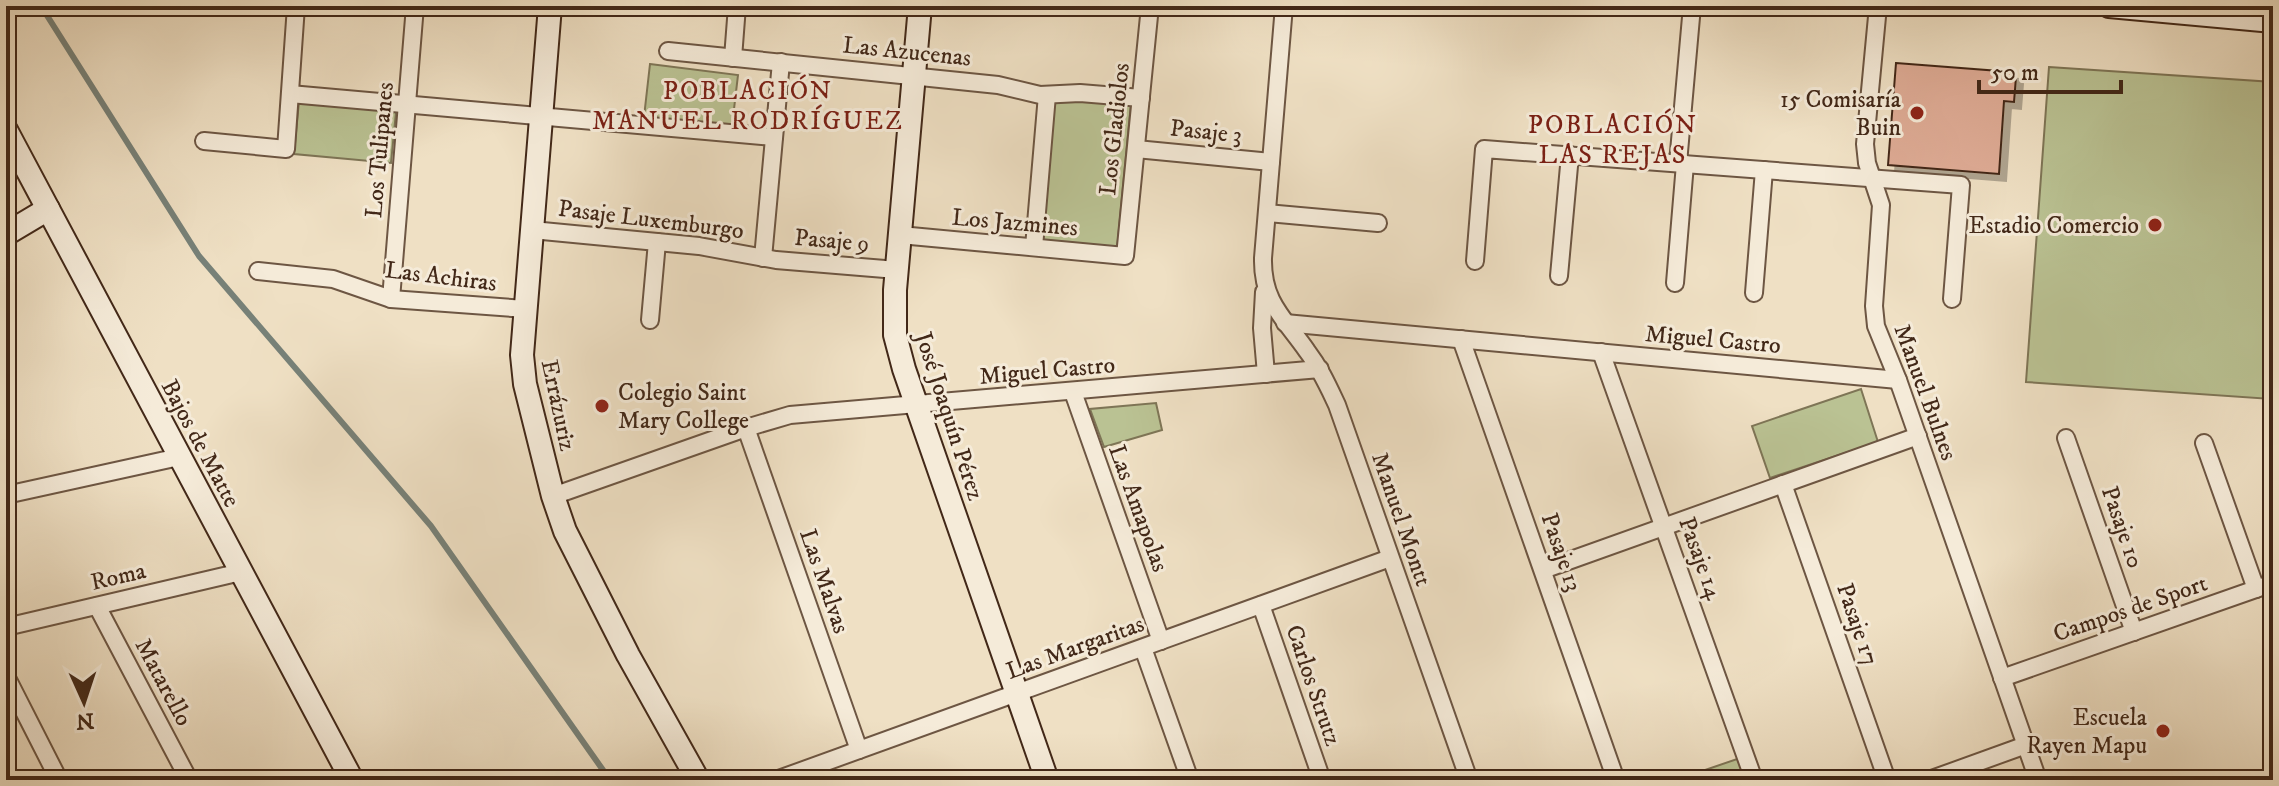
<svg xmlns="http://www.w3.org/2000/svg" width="2279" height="786" font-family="'IM FELL DW Pica',serif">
<defs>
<filter id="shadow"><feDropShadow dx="7" dy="7" stdDeviation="0" flood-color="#0004"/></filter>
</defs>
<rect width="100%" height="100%" fill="#efe0c4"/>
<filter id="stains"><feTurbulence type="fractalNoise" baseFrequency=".0025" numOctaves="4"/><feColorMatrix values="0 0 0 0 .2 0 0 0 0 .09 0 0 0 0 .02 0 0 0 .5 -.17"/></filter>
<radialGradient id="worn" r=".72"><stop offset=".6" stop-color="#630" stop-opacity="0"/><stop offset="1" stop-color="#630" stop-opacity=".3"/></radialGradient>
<!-- green -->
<g fill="#bac293" stroke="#7e7556" stroke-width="2">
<polygon points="650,64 738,75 732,126 644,117"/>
<polygon points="2049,67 2273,82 2273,367 2271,399 2026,382"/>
<polygon points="1054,96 1131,103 1117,249 1039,242"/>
<polygon points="299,101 396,112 391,163 294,154"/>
<polygon points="1861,389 1878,442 1770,478 1752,426"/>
<polygon points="1156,403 1162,430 1104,447 1090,409"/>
<polygon points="1740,758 1747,780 1676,780"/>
</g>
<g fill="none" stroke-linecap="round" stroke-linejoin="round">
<!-- stream -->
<polyline stroke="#778178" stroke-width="6" points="41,6 199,256 431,526 610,780"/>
</g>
<!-- building -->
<polygon fill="#deab95" stroke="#422818" stroke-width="2" filter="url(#shadow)" points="1896,63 2012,72 2012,76 2016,77 2014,102 2004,101 1999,174 1888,165"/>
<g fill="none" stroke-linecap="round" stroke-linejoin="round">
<!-- street casing -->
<g stroke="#6d5643" stroke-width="20">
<g id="street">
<path d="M1284 6 1263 258C1262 302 1284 318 1307 351 1320 368 1328 386 1337 405L1469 780"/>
<polyline points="1878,6 1865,144 1867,163 1881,205 1874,306 1876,326 1898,380 2038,780"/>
<polyline points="668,51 998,85 1040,95 1080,93 1141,98"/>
<polyline points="733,58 737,6"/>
<polyline points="290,94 774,137"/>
<polyline points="204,141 286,149 296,6"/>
<polyline points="1136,149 1271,162"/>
<polyline points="1678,163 1692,6"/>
<polyline points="1267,213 1378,223"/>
<polyline points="532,230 699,246 776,260 897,270"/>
<polyline points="900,235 1125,256 1150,6"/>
<polyline points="1034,247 1047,95"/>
<polyline points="763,258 781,62"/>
<polyline points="1475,261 1484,149 1961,185 1952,299"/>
<polyline points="258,271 333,279 391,299 526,309"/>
<polyline points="1559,276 1570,155"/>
<polyline points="1675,283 1685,164"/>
<polyline points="1264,292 1262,328 1266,374"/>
<polyline points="1754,293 1764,170"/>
<polyline points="391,299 415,6"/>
<polyline points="650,320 657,242"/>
<polyline points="1285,323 1898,380"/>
<polyline points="1461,339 1616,780"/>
<polyline points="1601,352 1754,780"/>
<polyline points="1073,392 1161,641"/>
<polyline points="746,428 859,750"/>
<polyline points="2066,438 2134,632"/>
<polyline points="2204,443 2256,589"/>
<polyline points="1783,484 1887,780"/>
<polyline points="6,495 179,457"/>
<polyline points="553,496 746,428 790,415 1320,369"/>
<polyline points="1543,570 1918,436"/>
<polyline points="1261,605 1322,780"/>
<polyline points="97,606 189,780"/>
<polyline points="6,627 241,572"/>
<polyline points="1143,648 1190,780"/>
<polyline points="6,676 59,780"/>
<polyline points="2002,678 2273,583"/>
<polyline points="776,780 1390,558"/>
<polyline points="1929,780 2026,745"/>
</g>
</g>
<!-- secondary casing -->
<g stroke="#422818" stroke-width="26">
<g id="secondary">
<polyline points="550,6 522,355 525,384 553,496 565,531 628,655 698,780"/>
<polyline points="920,6 895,290 895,335 904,369 1047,780"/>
<polyline points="2109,6 2273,21"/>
<polyline points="6,130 352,780"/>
<polyline points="6,234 48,209"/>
</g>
</g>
<!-- street -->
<use href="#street" stroke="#f5ebd9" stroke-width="16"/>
<!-- secondary -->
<use href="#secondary" stroke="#f5ebd9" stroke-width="22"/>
</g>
<!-- markers -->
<g fill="#8f2418" stroke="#f5ebd9" stroke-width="3">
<circle cx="1917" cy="113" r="8"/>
<circle cx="2155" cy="225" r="8"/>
<circle cx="602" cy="406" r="8"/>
<circle cx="2163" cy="731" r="8"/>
</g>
<g text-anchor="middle" stroke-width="6" stroke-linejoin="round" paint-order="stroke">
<!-- street labels -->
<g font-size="24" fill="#422818" stroke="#f5ebd9">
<text transform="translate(907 51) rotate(6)" y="8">Las Azucenas</text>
<text transform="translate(1114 129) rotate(-84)" y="8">Los Gladiolos</text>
<text transform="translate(1206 131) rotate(6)" y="8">Pasaje 3</text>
<text transform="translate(379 150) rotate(-85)" y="8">Los Tulipanes</text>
<text transform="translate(651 219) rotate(7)" y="8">Pasaje Luxemburgo</text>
<text transform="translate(1015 222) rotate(5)" y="8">Los Jazmines</text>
<text transform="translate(832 240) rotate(5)" y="8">Pasaje 9</text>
<text transform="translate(441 276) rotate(7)" y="8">Las Achiras</text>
<text transform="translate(1713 339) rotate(5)" y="8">Miguel Castro</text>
<text transform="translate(1047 370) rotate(-5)" y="8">Miguel Castro</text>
<text transform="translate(1926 392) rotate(70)" y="8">Manuel Bulnes</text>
<text transform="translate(559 405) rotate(78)" y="8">Errázuriz</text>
<text transform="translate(950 416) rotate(72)" y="8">José Joaquín Pérez</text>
<text transform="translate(201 443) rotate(62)" y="8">Bajos de Matte</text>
<text transform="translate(1139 508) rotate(70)" y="8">Las Amapolas</text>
<text transform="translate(1402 519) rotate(71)" y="8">Manuel Montt</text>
<text transform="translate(2123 527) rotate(71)" y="8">Pasaje 10</text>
<text transform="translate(1562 552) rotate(71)" y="8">Pasaje 13</text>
<text transform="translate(1701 558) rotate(70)" y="8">Pasaje 14</text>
<text transform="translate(118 576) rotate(-13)" y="8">Roma</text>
<text transform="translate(825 581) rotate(71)" y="8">Las Malvas</text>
<text transform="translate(2130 608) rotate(-19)" y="8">Campos de Sport</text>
<text transform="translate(1858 624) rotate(71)" y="8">Pasaje 17</text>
<text transform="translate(1075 647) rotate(-20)" y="8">Las Margaritas</text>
<text transform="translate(164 682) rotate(62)" y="8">Matarello</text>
<text transform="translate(1314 685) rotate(71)" y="8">Carlos Strutz</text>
</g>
<!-- poi labels -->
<g font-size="24" fill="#422818" stroke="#f5ebd9" text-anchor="end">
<text x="1901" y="107">15 Comisaría<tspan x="1901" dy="28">Buin</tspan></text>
<text x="2139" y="233">Estadio Comercio</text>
<text x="618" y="400" text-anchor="start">Colegio Saint<tspan x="618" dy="28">Mary College</tspan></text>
<text x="2147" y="725">Escuela<tspan x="2147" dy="28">Rayen Mapu</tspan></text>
</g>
<!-- neighbourhood labels -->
<g font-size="26" letter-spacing="2" fill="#7a1f14" stroke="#f5ebd9">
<text x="748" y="99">POBLACIÓN<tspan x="748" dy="30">MANUEL RODRÍGUEZ</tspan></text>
<text x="1613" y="133">POBLACIÓN<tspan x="1613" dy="30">LAS REJAS</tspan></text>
</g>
</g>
<!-- margin -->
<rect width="2279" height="786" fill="none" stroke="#efe0c4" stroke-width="32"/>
<rect x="8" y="8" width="2263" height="770" fill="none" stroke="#422818" stroke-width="4"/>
<rect x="16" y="16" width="2247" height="754" fill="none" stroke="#422818" stroke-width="2"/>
<!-- north arrow -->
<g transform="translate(84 702) rotate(177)" stroke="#f5ebd9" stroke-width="6" paint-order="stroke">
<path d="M0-6L14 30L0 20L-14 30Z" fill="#422818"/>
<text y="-12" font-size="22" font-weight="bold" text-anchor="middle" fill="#422818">N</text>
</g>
<!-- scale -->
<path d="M1979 80v12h142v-12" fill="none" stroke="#422818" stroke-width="4"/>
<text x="1991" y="80" font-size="24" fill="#422818" stroke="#f5ebd9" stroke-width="6" paint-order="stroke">50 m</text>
<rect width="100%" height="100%" filter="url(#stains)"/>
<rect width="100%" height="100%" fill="url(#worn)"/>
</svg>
